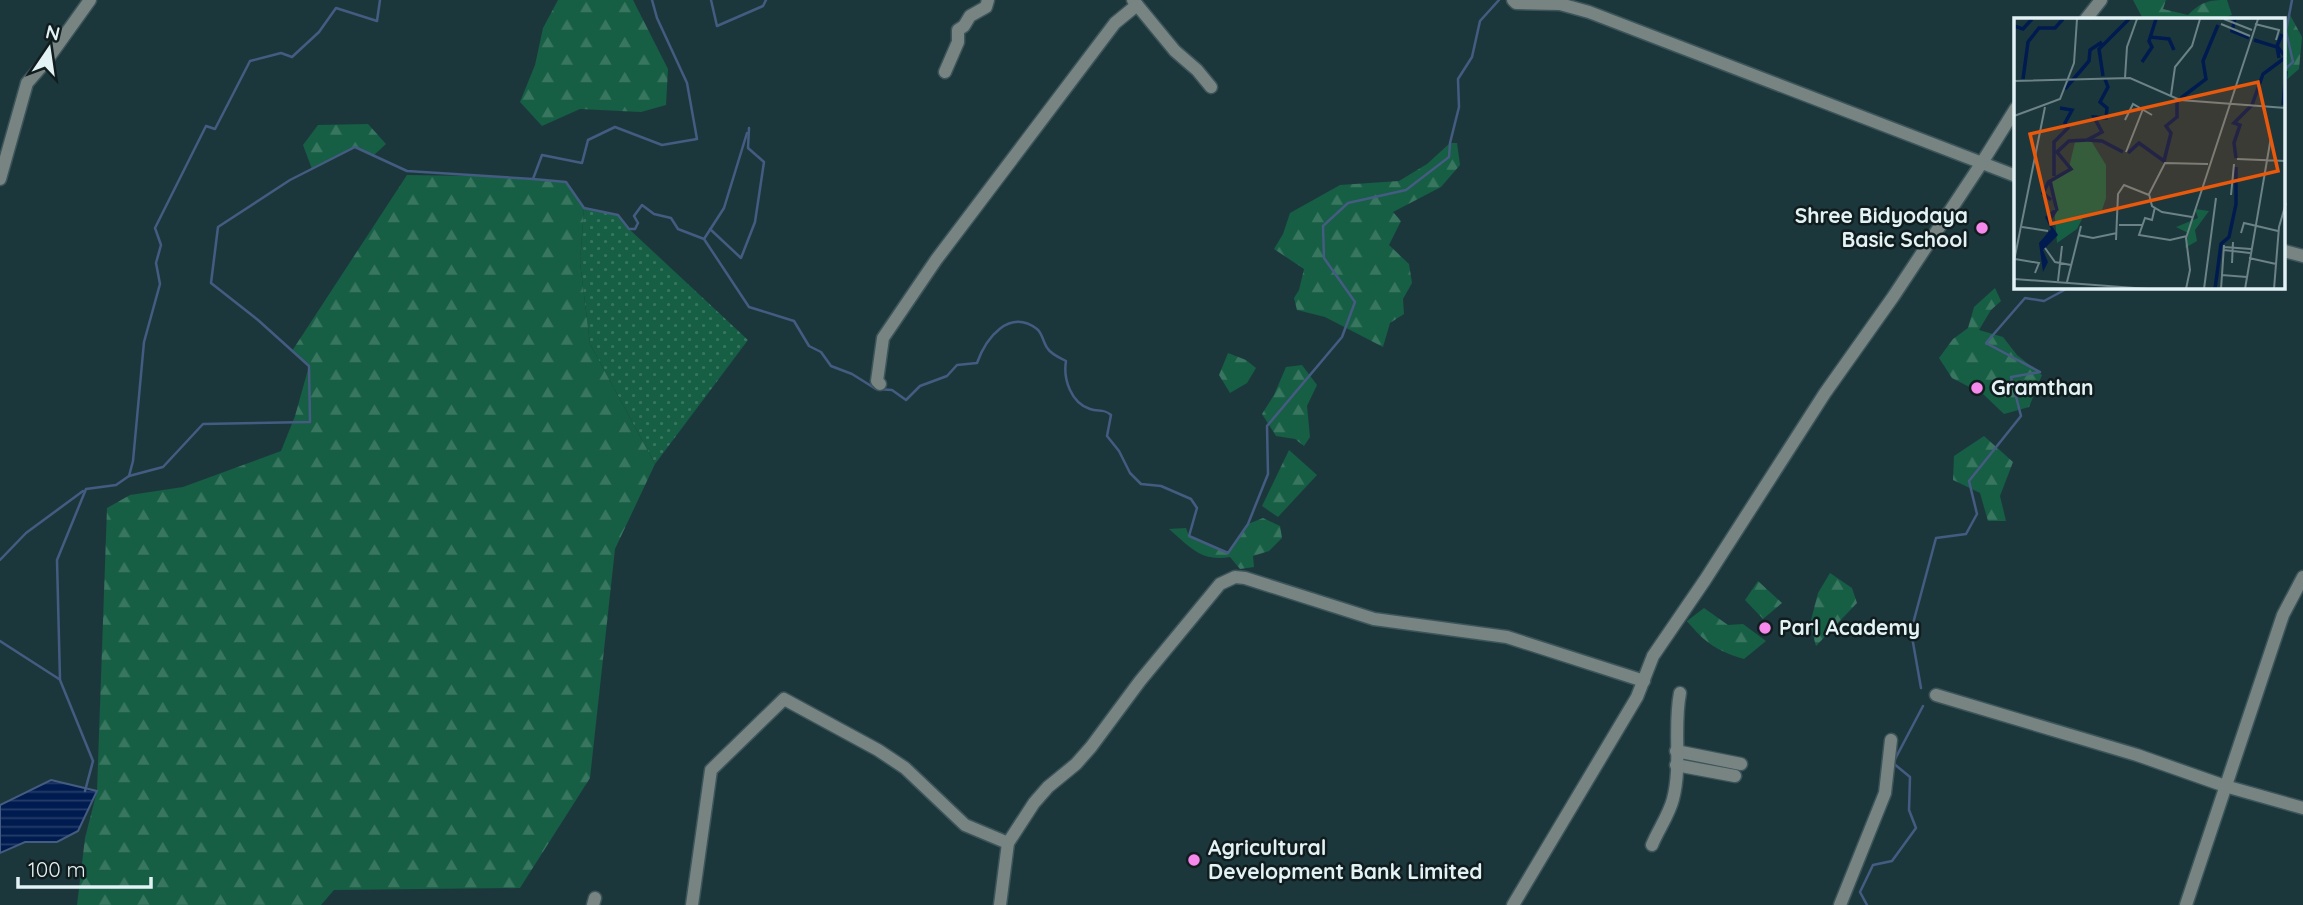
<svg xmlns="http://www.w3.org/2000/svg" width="2303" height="905" font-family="Quicksand,sans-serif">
<defs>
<pattern id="grass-dots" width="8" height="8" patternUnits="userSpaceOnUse" patternTransform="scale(1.75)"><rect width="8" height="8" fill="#165e44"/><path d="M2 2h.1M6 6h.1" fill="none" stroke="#387660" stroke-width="1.8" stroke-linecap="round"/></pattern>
<pattern id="forest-firs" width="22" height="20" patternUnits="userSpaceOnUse" patternTransform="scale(1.75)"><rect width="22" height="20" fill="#165e44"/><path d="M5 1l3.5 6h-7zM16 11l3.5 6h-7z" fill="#387660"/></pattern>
<pattern id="water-rules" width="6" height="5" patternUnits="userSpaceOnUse" patternTransform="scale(1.75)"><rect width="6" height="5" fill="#001b4f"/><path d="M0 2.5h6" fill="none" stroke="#253d69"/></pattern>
</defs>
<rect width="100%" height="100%" fill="#1c373c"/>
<!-- grass -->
<polygon fill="url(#grass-dots)" points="584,208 618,215 629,229 748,340 655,464 590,344 580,262"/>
<!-- forest -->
<g fill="url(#forest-firs)">
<polygon points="558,0 633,0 668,69 666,105 641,112 580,109 542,126 520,102 535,65 543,28"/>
<path d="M2133 0H2166L2163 9 2188 15C2201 2 2208 0 2227 0L2232 15 2219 19H2143Z"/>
<polygon points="2289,13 2302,37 2299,69 2284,82 2284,40"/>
<polygon points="368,124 386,144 373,156 355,147 312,169 303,145 318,125"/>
<polygon points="1450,143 1457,143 1460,165 1441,187 1393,212 1401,221 1389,245 1409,264 1412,283 1403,299 1404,314 1390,323 1383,347 1325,317 1297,310 1294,298 1299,290 1304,269 1274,249 1283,234 1290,213 1340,185 1399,181 1427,164"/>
<polygon points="407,175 475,176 566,182 584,208 580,262 590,344 655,464 615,549 590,778 520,888 334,890 321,905 77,905 85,838 97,791 107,508 130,495 183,487 281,451 295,416 309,366 292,351"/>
<polygon points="1995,288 2001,301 1991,310 1979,330 2003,337 2017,355 2042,375 2029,407 2004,414 1983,394 1952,378 1939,358 1953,339 1968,328 1974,307"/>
<polygon points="1228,353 1246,360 1256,368 1247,383 1230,393 1219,375"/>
<polygon points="1302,365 1317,385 1307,406 1310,437 1304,446 1295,439 1276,436 1262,414 1274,395 1286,367"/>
<polygon points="1984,436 2013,462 2000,496 2006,521 1988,521 1980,493 1953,480 1954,456"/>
<polygon points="1289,450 1317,475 1278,517 1262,506"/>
<path d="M1263 518 1280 526 1282 538 1269 551 1253 556 1254 567 1240 569 1230 557C1201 562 1190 547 1169 529L1186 528 1189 536 1228 552 1248 524Z"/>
<polygon points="1830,573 1852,588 1857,603 1816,646 1810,624 1818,593"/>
<polygon points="1758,581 1782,603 1763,619 1745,600"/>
<path d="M1704 608 1728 625 1743 624 1766 641 1744 659C1717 651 1705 643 1687 621Z"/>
</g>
<!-- water -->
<polygon fill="url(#water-rules)" stroke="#445c81" stroke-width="2" points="51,780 97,791 78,831 57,842 25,842 0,853 0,805"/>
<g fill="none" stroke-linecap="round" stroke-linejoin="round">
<!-- stream -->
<g stroke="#445c81" stroke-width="2.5">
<polyline points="711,0 717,26 763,6 766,0"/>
<polyline points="2284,70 2293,62 2286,31 2292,0"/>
<path d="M533 179 566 182 584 208 618 215 629 229H635L638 223 634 216 642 205 654 214 671 218 678 229 704 239 749 307 794 321 809 346 821 352 831 366 852 374 876 389 892 390 906 400 920 386 947 376 957 365 977 363C986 338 1009 308 1037 329 1043 334 1043 343 1048 349 1051 354 1060 358 1066 361 1063 379 1071 403 1090 409 1099 412 1103 408 1111 415L1107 436 1119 451 1130 473 1141 484 1161 486 1191 499 1197 508 1189 536 1228 553 1248 524 1268 474 1267 426 1342 337 1355 302 1324 258 1323 226 1348 203 1406 190 1449 157 1450 143 1459 107 1458 79 1472 57 1480 21 1499 0"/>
<polyline points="710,229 741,258 755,222 764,162 748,148 749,128"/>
<polyline points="704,239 724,208 747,133"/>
<polyline points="129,476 133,461 144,342 160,284 156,263 161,245 155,228 206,126 215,129 250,61 281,53 292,57 319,32 336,8 377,21 380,0"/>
<polyline points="0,560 26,533 83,491"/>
<polyline points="0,641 59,679"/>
<polyline points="1921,688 1911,631 1936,538 1966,534 1977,514 1969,481 2021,416 2011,377 2040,372 1986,343 2025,298 2044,301 2070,287"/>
<polyline points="85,791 93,761 60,680 57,560 86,489 116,485 129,476 163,467 203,424 310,422 309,366 258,320 211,283 218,227 290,180 355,147 407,171 533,179 542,155 582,163 588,140 615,127 662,145 697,139 687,83 657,18 652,0"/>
<polyline points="1867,905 1860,892 1873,865 1892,861 1916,828 1909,810 1910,777 1893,763 1923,706"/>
</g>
<!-- minor casing -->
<g stroke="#3c555a" stroke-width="15">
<g id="minor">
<polyline points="1133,0 1175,51 1197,70 1211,87"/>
<polyline points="1513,0 1516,3 1560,4 1589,12 2016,176"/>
<polyline points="2086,19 2101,0"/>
<polyline points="945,72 958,42 958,30 964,26 970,16 986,7 988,0"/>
<polyline points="0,179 27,83 47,60 90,0"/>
<polyline points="2284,251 2303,256"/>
<polyline points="880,384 877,381 883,338 936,260 1115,23 1137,5"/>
<polyline points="1936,695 2137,755 2225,786 2303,808"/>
<polyline points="1676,751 1741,764"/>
<polyline points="1676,765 1735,776"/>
<path d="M1652 845C1658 830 1669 815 1673 799 1682 765 1673 728 1680 693"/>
<polyline points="593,905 595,898"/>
<polyline points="692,905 711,770 784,699 878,750 905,768 965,825 1008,843"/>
<polyline points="1000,905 1008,843 1034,803 1048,787 1076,764 1091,747 1140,681 1220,584 1235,577 1245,578 1374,619 1507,637 1644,681"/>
<polyline points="1513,905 1637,697 1653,656 1705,580 1825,393 1893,297 1983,161 2016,108"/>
<polyline points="1840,905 1885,793 1891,740"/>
<polyline points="2186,905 2283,615 2303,577"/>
</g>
</g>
<!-- minor -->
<use href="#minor" stroke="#778482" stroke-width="12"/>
</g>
<!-- markers -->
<g fill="#f788ec" stroke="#101c1e" stroke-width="2.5">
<circle cx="1982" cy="228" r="7"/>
<circle cx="1977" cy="388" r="7"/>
<circle cx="1765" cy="628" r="7"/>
<circle cx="1194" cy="860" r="7"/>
</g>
<g text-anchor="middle" stroke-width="5" stroke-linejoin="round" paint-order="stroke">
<!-- poi labels -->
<g font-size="21" font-weight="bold" fill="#e2f2f5" stroke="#101c1e" text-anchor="start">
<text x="1968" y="223" text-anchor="end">Shree Bidyodaya<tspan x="1968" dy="24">Basic School</tspan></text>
<text x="1991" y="395">Gramthan</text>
<text x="1779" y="635">Parl Academy</text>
<text x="1208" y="855">Agricultural<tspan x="1208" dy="24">Development Bank Limited</tspan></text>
</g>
</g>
<!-- overview -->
<g transform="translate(2014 18)">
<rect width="271" height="271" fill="#1c373c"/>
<path d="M76 121 92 147V180L88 192 70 197 63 211 43 225 38 164 54 154 61 124ZM181 191 195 193 181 212 183 223 171 230 174 215 162 209 184 200Z" fill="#165e44"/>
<path d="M39 192H44L36 205 44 217 29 232 34 244 29 254 25 225 37 211 31 199Z" fill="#001b4f"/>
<path fill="none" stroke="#001b4f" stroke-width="3.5" d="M221 1 218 13 235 20M0 8 9 11 18 1M268 16 263 28 270 37M136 19 155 21 160 32M240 22 263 29 265 40M128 44 138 29 135 23 142 1M89 58 85 31 115 1M9 61 14 24 25 10H41L49 1M51 71 75 43 76 32 88 24M167 80 192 61 189 43 204 7M269 87 272 53M74 122 88 123 109 134M114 135 125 125 150 143 157 115 152 108 163 99V84M222 140 220 125 226 107 220 105 238 87 249 56 272 39M40 158V124L54 110 51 105 58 92 46 90M35 163 29 175 37 182M43 193 36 163 57 151 43 134 55 123 73 122 88 114 80 99 92 100 93 90 86 84 94 69 91 61M201 271 207 226 215 219 222 186V149"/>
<path fill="none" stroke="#6b8286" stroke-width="2" d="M210 1 238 12M207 6 236 18M241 6 265 12 262 22M111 60 113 29 123 1M0 63 116 60 166 82 272 90M157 77 161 49 178 28 186 1M0 98 46 81 60 45 63 1M111 102 119 86 138 97M112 134 129 91M223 141 272 143M217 177 220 146M141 189 138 202 131 200 125 217 156 222 173 218M178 199 148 194 138 188 135 176 151 145 194 146M105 207H128M8 209 34 213M227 215 230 205 264 213M64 217 79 220 103 215M102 222 104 176 110 167 135 177M210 229 237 231M31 230 41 244 57 247M210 232 236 235M235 240 262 246M1 241 25 245 21 255M0 243 31 89M218 245 219 224M208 257 210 227M0 261 134 271M44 263 48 228M53 264 67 208M172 271 176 252 172 220 244 1M190 271 202 180M207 271 208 257 233 259M231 271 257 119M260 271 265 209 272 185"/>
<path fill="#e8590c" fill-opacity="0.15" stroke="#e8590c" stroke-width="3.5" d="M244 64 264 153 37 206 16 116Z"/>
<rect width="271" height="271" fill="none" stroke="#e2f2f5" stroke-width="3.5"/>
</g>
<!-- north arrow -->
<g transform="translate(49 49) rotate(13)" stroke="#101c1e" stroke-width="5" paint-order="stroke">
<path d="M0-5L12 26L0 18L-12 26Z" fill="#e2f2f5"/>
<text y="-10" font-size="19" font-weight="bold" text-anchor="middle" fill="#e2f2f5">N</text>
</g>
<!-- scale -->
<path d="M18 877v10h133v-10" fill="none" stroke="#e2f2f5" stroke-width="3.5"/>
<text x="28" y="877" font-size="21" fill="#e2f2f5" stroke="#101c1e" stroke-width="5" paint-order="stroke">100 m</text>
</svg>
